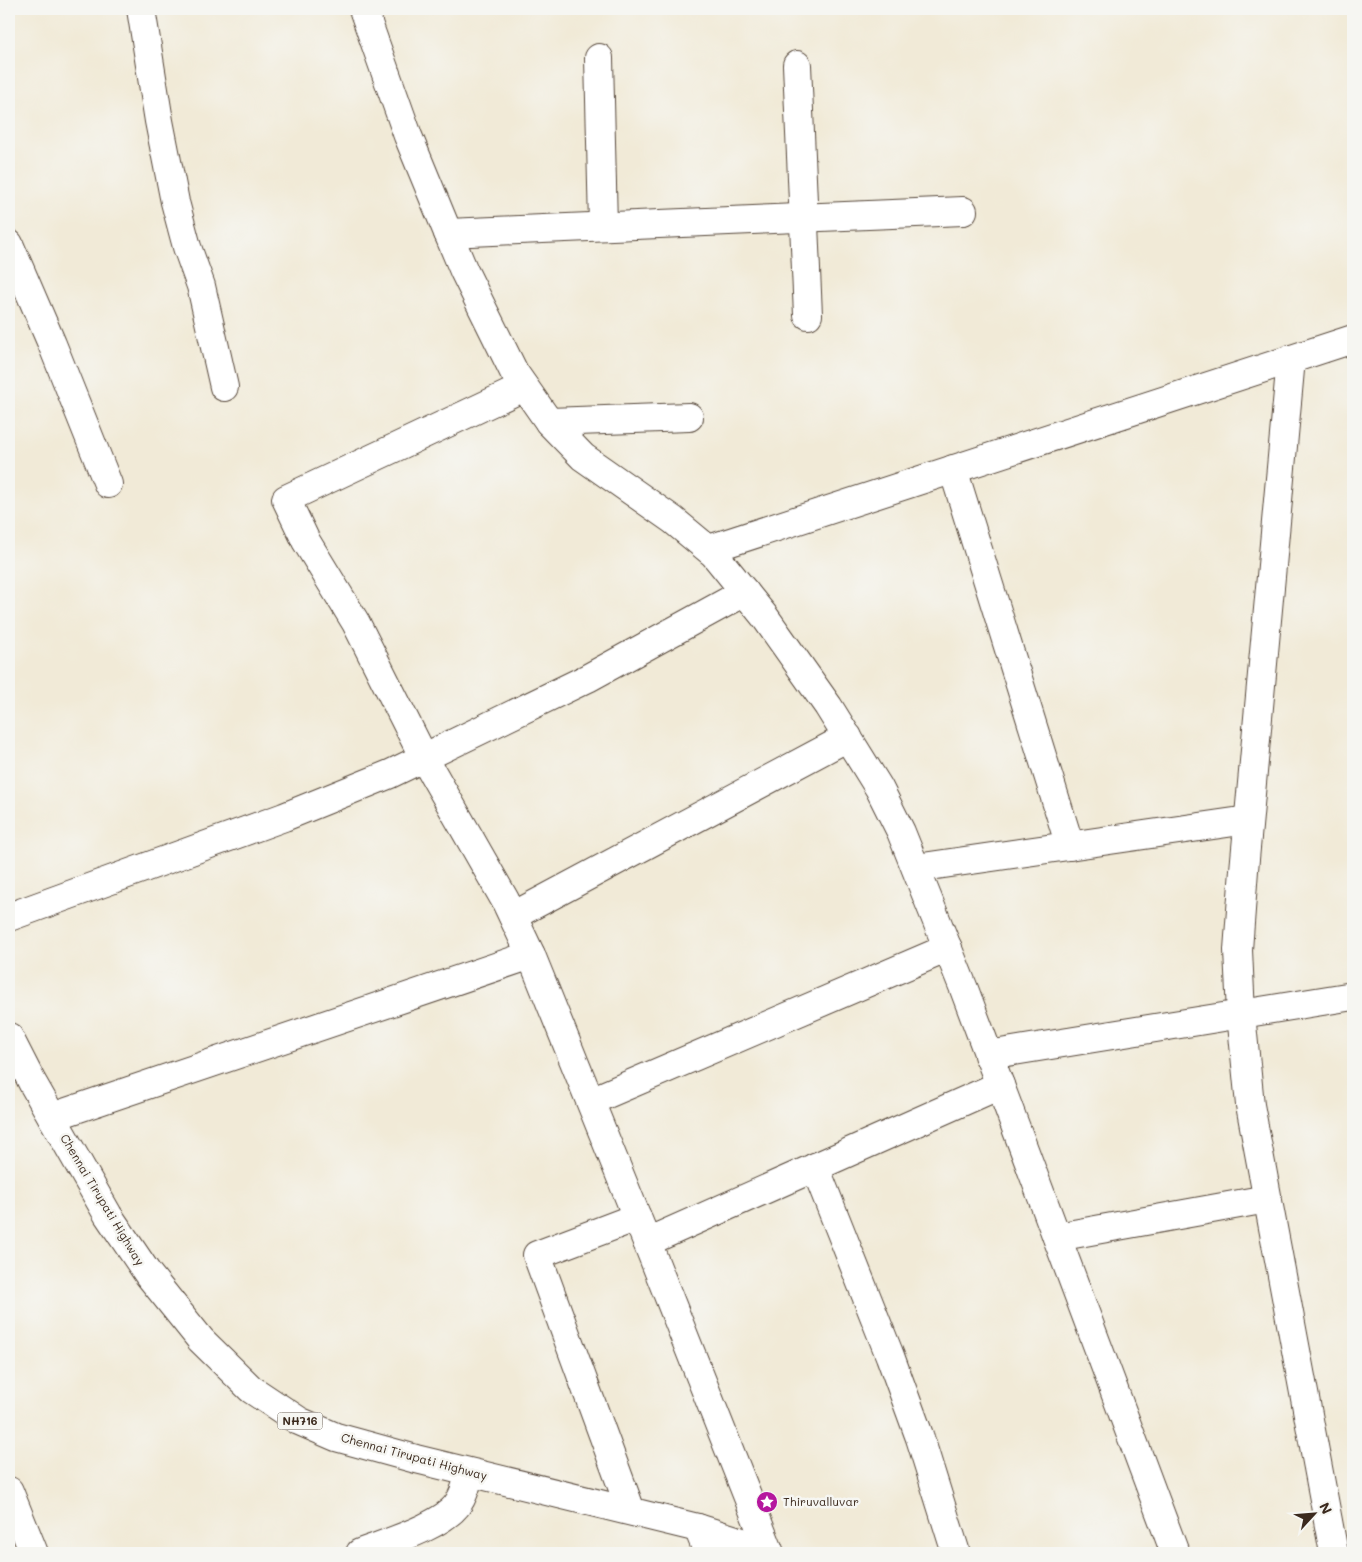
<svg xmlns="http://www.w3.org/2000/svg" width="1362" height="1562" font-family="Mali,sans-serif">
<rect width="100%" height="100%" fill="#f6f6f2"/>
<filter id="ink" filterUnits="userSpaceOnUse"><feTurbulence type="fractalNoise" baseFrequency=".02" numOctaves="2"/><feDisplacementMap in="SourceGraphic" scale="10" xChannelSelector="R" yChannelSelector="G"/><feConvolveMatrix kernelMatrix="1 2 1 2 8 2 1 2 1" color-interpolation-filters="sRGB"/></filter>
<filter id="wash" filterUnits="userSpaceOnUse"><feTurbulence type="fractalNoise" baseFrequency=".0096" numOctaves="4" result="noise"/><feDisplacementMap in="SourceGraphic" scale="20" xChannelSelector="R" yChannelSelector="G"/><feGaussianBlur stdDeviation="1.12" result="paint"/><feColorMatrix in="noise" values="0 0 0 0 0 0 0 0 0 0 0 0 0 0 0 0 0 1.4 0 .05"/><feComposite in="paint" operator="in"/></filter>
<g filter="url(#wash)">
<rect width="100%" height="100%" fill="#f1ead7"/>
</g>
<g filter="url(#ink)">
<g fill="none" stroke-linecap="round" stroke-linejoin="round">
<!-- minor casing -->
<g stroke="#56473a" stroke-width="30">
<g id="minor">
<polyline points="141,9 159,121 175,202 187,247 201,286 224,387"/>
<polyline points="363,9 408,136 448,233 464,271 514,372 549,422 583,457 673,520 714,554 765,617 828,706 879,788 901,832 964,989 1175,1553"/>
<polyline points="599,58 603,226"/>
<polyline points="797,65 808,315"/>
<polyline points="448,233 963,211"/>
<polyline points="9,244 52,344 108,484"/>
<polyline points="1291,359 1244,870 1238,950 1241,1014 1250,1105 1334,1553"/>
<polyline points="524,387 286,499 306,541 356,623 424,758 505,900 531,955 647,1242 770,1553"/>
<polyline points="549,422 689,417"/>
<polyline points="953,469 1070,846"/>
<polyline points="709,549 1353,339"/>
<polyline points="916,868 1248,820"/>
<polyline points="513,916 848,737"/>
<polyline points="9,917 284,817 390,774 588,678 745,592"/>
<polyline points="988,1055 1353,996"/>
<polyline points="591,1101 948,948"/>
<polyline points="52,1117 531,955"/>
<polyline points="815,1167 890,1356 920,1438 956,1553"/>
<polyline points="1057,1237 1267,1199"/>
<polyline points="647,1242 1000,1085"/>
<polyline points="9,1491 34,1553"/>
<polyline points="631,1511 537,1255 637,1217"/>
<polyline points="698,1528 708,1553"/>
<path d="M360 1553C386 1543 446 1525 459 1502 465 1493 467 1482 470 1473"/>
</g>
</g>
<!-- primary casing -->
<g stroke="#56473a" stroke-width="30">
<polyline id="primary" points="9,1037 32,1082 108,1215 148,1274 201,1340 251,1389 299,1421 336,1437 416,1459 698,1528 752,1545 769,1553"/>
</g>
<!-- minor -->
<use href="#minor" stroke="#fff" stroke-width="28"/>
<!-- primary -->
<use href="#primary" stroke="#fff" stroke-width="28"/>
</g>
</g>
<!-- icons -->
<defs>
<g id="sight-disc" transform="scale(1.125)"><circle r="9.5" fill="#b5179e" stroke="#f6f6f2"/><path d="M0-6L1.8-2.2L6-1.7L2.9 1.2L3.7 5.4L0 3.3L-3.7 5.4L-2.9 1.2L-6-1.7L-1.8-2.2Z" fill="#fff"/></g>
</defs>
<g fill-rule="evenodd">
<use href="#sight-disc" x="767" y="1502"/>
</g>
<g text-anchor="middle" stroke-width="5" stroke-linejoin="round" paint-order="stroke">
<!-- shield labels -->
<rect fill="#f6f6f2" stroke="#73675e" stroke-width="1" x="277.5" y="1412.5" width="45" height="17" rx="4"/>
<g font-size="11" font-weight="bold" fill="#3b2a1e">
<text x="300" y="1425">NH716</text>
</g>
<!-- street labels -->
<g font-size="12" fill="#3b2a1e" stroke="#f6f6f2">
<text transform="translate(102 1200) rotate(59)" y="4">Chennai Tirupati Highway</text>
<text transform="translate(414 1457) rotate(15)" y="4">Chennai Tirupati Highway</text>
</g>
<!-- poi labels -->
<g font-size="12" fill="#3b2a1e" stroke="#f6f6f2" text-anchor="start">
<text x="783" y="1506">Thiruvalluvar</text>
</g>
</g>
<!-- margin -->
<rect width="1362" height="1562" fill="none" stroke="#f6f6f2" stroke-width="30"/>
<!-- north arrow -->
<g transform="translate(1314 1514) rotate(64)" stroke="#f6f6f2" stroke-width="4" paint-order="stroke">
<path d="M0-4L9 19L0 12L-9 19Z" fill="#3b2a1e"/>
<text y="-8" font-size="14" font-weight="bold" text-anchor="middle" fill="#3b2a1e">N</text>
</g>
</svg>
